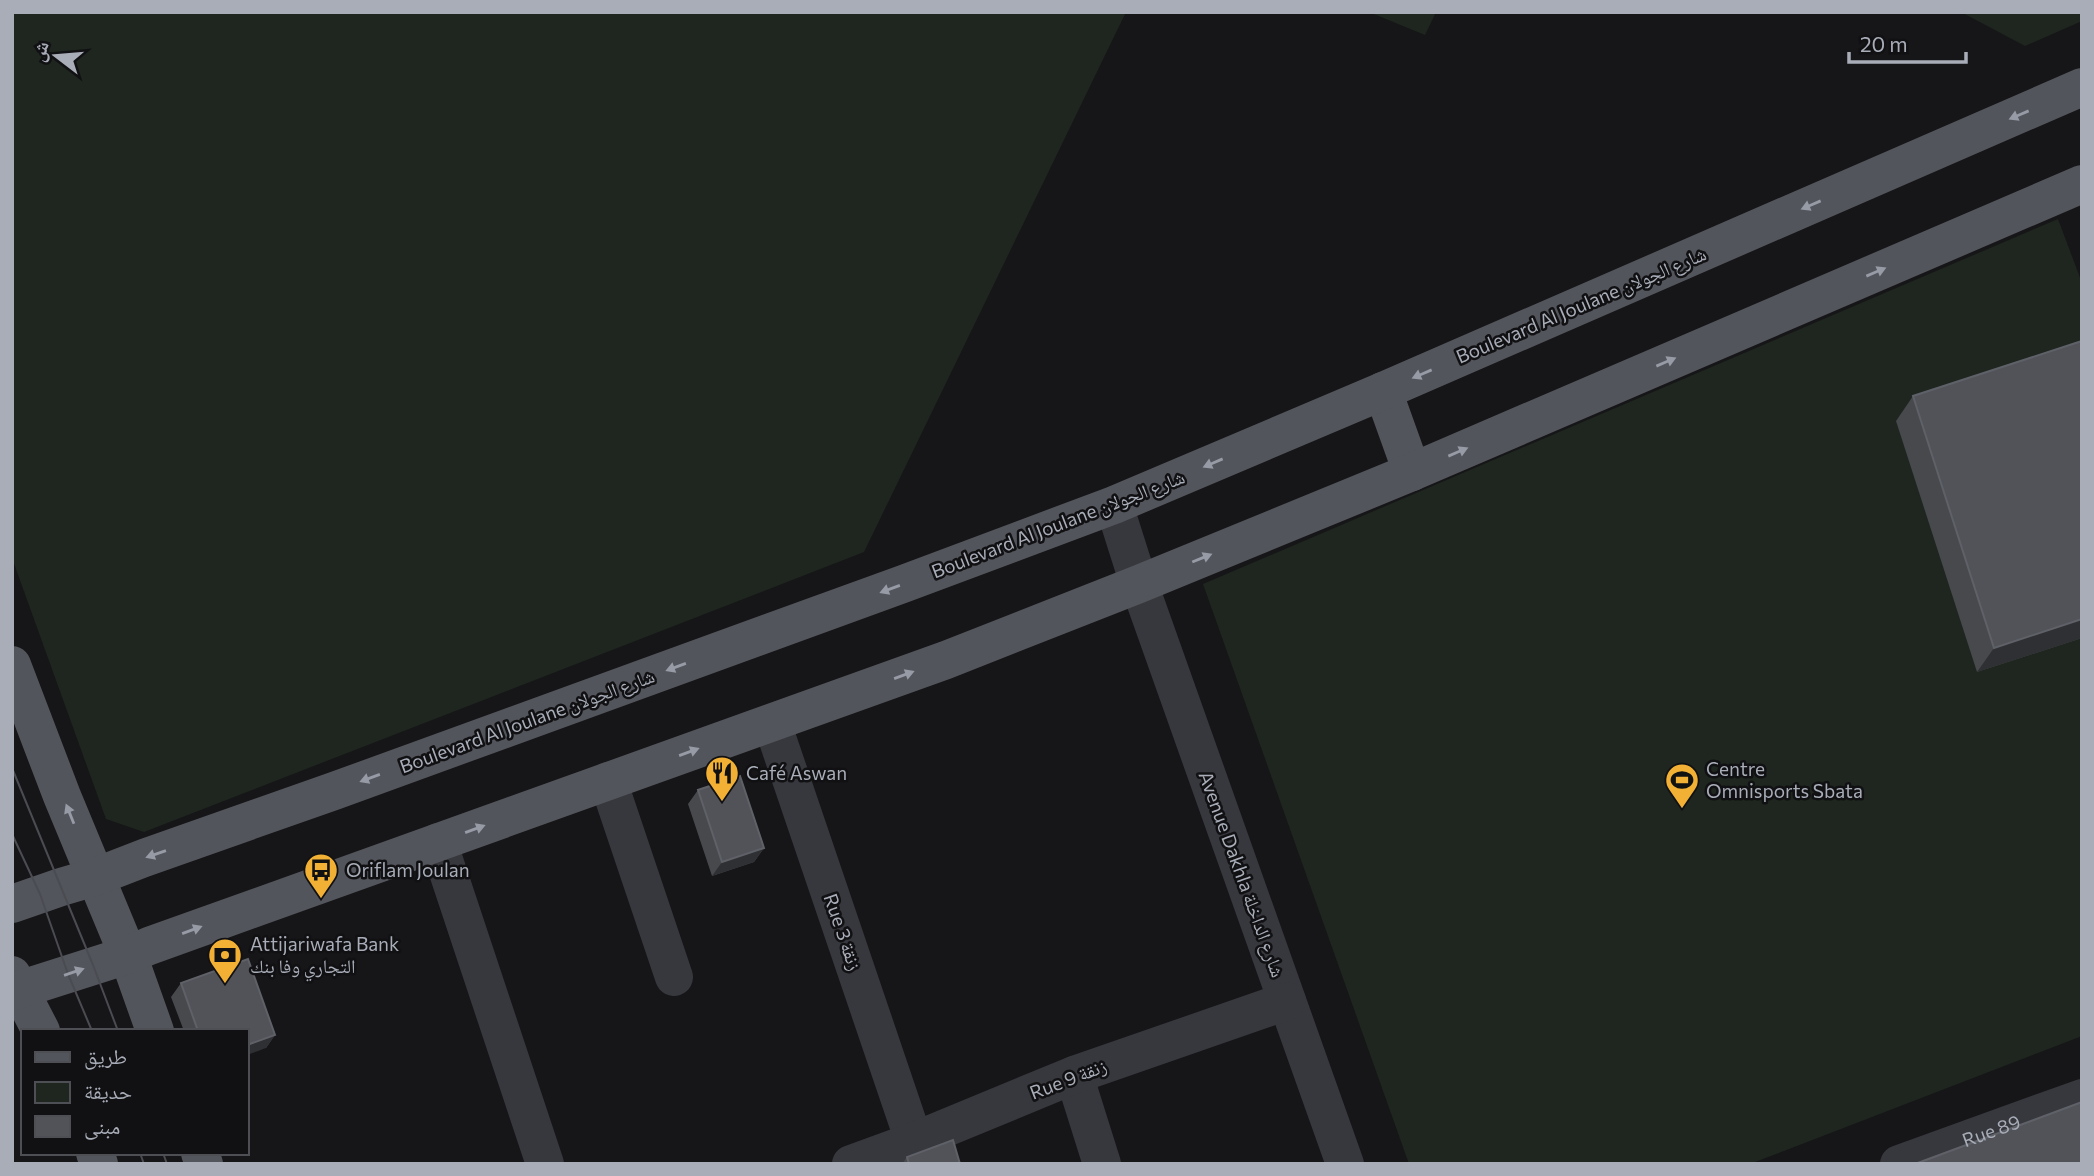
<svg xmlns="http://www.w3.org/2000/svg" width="2094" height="1176" font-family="Commissioner,'Noto Naskh Arabic',sans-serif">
<rect width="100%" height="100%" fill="#161618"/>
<!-- green -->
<g fill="#1e261f">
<polygon points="12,12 1126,12 864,552 144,832 106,819 12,558"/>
<polygon points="1369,12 1436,12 1425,35"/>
<polygon points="1961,12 2082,12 2082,21 2025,46"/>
<polygon points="2058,219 2082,283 2082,1036 1750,1164 1409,1164 1203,584"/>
</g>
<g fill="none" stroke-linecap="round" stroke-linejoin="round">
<!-- minor -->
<g stroke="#37383d" stroke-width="38">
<polyline points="1114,505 1139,584 1345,1164"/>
<polyline points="772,723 914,1141"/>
<polyline points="608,781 674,977"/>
<polyline points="438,842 545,1164"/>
<polyline points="1074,1075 1102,1164"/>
<polyline points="851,1164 914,1141 1074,1075 1287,1001"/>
<path id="s1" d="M1899 1164 2082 1098"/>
</g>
<!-- major -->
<g stroke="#53555c" stroke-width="38">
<polyline points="1383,391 1412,472"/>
<polyline points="12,665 62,796 128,955 155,1031"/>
<polyline points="12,904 61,887 95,877 144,858 334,791 903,584 1114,505 1383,391 2082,87"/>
<polyline points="12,975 41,1031"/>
<polyline points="12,992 128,955 149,946 946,660 1139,584 1412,472 2082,184"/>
<polyline points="95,1153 99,1164"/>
<polyline points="200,1153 204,1164"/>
</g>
<!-- tram -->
<g stroke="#4a4c52" stroke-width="2">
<polyline points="12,768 93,965 118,1031"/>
<polyline points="12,834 40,894 68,974 92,1031"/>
<polyline points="140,1153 144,1164"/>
<polyline points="163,1153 167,1164"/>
</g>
</g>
<!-- wall -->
<g fill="#47494d">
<polygon points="1913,396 2082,638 1977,672 1896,421"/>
<polygon points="698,790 764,848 754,862 712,876 688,804"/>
<polygon points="181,983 275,1035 266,1048 247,1031 184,1031 171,997"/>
<polygon points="907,1157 960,1164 902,1164"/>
</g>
<!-- shaded-wall -->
<g fill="#2f3033">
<polygon points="2082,619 2082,638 1977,672 1994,648"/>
<polygon points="764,848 754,862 712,876 722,862"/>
<polygon points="275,1035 266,1048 247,1055 247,1045"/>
</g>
<!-- building -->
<g fill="#525359" stroke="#5f6168" stroke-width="2">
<polygon points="2082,341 2082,619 1994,648 1913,396"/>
<polygon points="740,776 764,848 722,862 698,790"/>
<polygon points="248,959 275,1035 247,1045 247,1031 198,1031 181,983"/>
<polygon points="2082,1102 2082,1164 1915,1164"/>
<polygon points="953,1140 960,1164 909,1164 907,1157"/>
</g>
<!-- one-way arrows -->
<defs><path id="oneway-solid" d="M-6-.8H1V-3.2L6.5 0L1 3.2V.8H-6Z" transform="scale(1.75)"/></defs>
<g fill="#979ba6">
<use href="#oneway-solid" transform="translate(2019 115) rotate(157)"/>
<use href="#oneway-solid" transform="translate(1811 205) rotate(157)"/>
<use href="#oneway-solid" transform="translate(1876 272) rotate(-23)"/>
<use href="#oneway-solid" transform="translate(1666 362) rotate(-23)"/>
<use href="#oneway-solid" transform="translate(1422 374) rotate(157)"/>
<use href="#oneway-solid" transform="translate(1458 452) rotate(-23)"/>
<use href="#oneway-solid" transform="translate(1213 463) rotate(157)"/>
<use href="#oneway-solid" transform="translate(1202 558) rotate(-22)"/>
<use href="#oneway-solid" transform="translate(890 589) rotate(160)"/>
<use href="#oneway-solid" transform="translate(676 667) rotate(160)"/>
<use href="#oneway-solid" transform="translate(904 675) rotate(-20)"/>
<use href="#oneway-solid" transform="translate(689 752) rotate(-20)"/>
<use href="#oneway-solid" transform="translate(370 778) rotate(160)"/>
<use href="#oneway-solid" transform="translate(70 814) rotate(-112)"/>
<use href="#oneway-solid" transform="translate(475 829) rotate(-20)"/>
<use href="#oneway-solid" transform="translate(156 854) rotate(161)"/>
<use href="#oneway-solid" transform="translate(192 930) rotate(-20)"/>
<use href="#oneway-solid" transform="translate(74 972) rotate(-19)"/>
</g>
<!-- icons -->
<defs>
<g id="restaurant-pin" transform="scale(1.75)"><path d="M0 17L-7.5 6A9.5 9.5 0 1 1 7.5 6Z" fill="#f2b134" stroke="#111113"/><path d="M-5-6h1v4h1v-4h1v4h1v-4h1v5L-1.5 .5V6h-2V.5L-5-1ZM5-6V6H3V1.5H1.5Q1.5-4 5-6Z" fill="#111"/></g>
<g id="stadium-pin" transform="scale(1.75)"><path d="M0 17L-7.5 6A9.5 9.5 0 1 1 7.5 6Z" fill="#f2b134" stroke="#111113"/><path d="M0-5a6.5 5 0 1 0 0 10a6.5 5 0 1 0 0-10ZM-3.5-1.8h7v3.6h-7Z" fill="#111"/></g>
<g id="bus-pin" transform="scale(1.75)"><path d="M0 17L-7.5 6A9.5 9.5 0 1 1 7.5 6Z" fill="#f2b134" stroke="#111113"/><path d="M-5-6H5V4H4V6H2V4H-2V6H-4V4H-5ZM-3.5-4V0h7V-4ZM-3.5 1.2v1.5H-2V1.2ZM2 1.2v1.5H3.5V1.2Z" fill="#111"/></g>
<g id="bank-pin" transform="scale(1.75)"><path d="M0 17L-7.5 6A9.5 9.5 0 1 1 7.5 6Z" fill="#f2b134" stroke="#111113"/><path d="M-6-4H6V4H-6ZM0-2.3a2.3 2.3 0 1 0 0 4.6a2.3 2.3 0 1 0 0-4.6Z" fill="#111"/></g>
</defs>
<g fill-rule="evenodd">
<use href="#restaurant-pin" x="722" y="773"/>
<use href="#stadium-pin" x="1682" y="780"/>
<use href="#bus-pin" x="321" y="870"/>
<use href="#bank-pin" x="225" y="955"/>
</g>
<g text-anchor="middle" stroke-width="5" stroke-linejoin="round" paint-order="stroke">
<!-- street labels -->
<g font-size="19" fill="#a8adb8" stroke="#111113">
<text transform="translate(1581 305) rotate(-23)" y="7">Boulevard Al Joulane شارع الجولان</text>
<text transform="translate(1058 524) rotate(-21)" y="7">Boulevard Al Joulane شارع الجولان</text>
<text transform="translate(527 721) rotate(-20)" y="7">Boulevard Al Joulane شارع الجولان</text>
<text transform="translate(1242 874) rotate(70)" y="7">Avenue Dakhla شارع الداخلة</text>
<text transform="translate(843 932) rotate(71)" y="7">Rue 3 زنقة</text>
<text transform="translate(1068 1079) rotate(-21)" y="7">Rue 9 زنقة</text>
<text dy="7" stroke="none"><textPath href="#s1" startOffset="98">Rue 89</textPath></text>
</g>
<!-- poi labels -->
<g font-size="19" fill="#a8adb8" stroke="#111113" text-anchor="start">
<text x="1706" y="776">Centre<tspan x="1706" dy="22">Omnisports Sbata</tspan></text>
<text x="746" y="780">Café Aswan</text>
<text x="346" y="877">Oriflam Joulan</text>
<text x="250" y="951">Attijariwafa Bank<tspan x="250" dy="22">التجاري وفا بنك</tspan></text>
</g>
</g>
<!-- border -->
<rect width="2094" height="1176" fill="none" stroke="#a8adb8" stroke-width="28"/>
<!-- legend -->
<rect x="21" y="1029" width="228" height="126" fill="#111113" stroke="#4d4f55" stroke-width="2"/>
<rect x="35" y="1052" width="35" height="10" fill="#53555c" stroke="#4d4f55" stroke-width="2"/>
<text x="84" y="1064" font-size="21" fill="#a8adb8">طريق</text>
<rect x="35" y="1082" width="35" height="21" fill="#1e261f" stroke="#4d4f55" stroke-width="2"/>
<text x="84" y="1099" font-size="21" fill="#a8adb8">حديقة</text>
<rect x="35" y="1116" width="35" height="21" fill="#525359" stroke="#4d4f55" stroke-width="2"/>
<text x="84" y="1134" font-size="21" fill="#a8adb8">مبنى</text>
<!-- north arrow -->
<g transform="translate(56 56) rotate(286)" stroke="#111113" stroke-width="5" paint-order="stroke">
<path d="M0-5L12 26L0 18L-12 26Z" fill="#a8adb8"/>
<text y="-10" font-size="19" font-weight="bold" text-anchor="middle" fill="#a8adb8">ش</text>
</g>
<!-- scale -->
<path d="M1849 52v10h117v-10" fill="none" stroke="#a8adb8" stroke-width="3.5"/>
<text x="1860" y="52" font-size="21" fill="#a8adb8" stroke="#111113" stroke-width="5" paint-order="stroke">20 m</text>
</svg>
